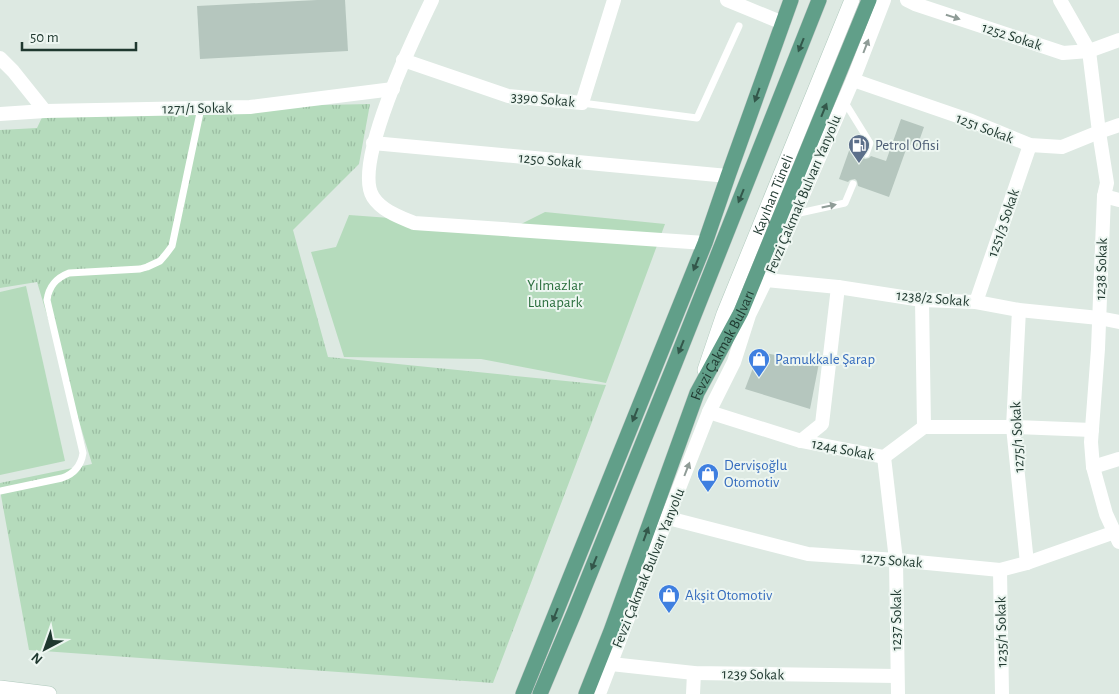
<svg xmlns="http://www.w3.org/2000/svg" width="1119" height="694" font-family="'Alegreya Sans',sans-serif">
<defs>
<pattern id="grass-tufts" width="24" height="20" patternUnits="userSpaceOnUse" patternTransform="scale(1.25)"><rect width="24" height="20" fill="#b5dbbc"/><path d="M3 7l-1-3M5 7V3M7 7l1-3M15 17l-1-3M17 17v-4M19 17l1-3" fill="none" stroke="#9bbda2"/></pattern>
</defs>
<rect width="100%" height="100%" fill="#dde9e2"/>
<!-- grass -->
<polygon fill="url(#grass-tufts)" points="370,104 359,164 293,230 328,357 606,385 493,683 29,650 0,490 0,483 92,464 37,282 0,288 0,130 37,128 45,111"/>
<!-- green -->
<g fill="#b5dbbc">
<polygon points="545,212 665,224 606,383 481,359 344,357 311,252 336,247 349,215 515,227"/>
<polygon points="26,286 65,461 0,475 0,292"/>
</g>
<!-- building -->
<g fill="#b5c6be">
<polygon points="317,0 345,0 348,51 200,59 197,6"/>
<polygon points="901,119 924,127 917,147 908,144 889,197 858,186 857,181 855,179 850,180 848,182 839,179 850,148 861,152 862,157 865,159 869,158 871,156 886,161"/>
<polygon points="759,352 819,363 810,409 745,389"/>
</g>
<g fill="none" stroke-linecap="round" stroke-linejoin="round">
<!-- secondary casing -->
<g stroke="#b0c9bd" stroke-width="16">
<g id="secondary">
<path id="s1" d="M705 370 724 314 852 0"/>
<polyline points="0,688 49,694"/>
</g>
</g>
<!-- primary casing -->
<g stroke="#c0c7c5" stroke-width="16">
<g id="primary">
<polyline points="523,694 705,243 728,176 791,0"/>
<polyline points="540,694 574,613 675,363 819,0"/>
<path id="s2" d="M586 694 611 631 697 393 741 312 869 0"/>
</g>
</g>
<!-- lane -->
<g stroke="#fff" stroke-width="7">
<polyline points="844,101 870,143 866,154"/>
<polyline points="582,103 697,118 739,26"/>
<polyline points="795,214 845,203 853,184"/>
<path d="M0 491 62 478C74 474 81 466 83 453L47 300C49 286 56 278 69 273L140 269 147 267 160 261 166 254 172 246 201 108"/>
</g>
<!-- street -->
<g stroke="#fff" stroke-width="14">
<path d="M432 0C415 35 352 164 373 197 382 211 400 217 414 223L705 243"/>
<polyline points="727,0 783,23"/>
<polyline points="907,0 915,4 1063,53 1089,51 1119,40"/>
<polyline points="1060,0 1089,51 1099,132 1107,183 1104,196 1098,349 1091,442 1093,467 1106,514 1119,542"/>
<polyline points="0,58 13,71 45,111"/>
<polyline points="403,60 508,96 582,103 614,0"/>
<polyline points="853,80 969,120 1030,145 1062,147 1099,132 1119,125"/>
<polyline points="0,114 45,111 250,107 393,89"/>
<polyline points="373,143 728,176"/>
<polyline points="1104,196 1119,200"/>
<polyline points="766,280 838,287 922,300 976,302 1019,310 1099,318 1119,322"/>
<polyline points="922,300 924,427"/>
<polyline points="976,302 1030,145"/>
<polyline points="1019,310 1013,427 1027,563"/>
<polyline points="709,412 801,441 884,457 924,427 1013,427 1092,430"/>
<polyline points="801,441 822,424 838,287"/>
<polyline points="884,457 896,560 898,694"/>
<polyline points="1093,467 1119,459"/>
<polyline points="668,518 808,554 896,560 1000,570 1027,563 1115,532"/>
<polyline points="1000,570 1002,694"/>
<polyline points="611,664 694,673 897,676"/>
<polyline points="599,694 628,618 709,412 734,362 749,315 766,280 853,80 884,0"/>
<polyline points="693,694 694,673"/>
</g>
<!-- secondary -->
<use href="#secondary" stroke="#fff" stroke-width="15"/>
<!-- primary -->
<use href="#primary" stroke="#619f89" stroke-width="15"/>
</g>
<!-- one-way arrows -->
<defs><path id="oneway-solid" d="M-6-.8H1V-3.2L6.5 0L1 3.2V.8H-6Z" transform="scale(1.25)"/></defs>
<g fill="#8f9c97">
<use href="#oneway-solid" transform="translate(953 17) rotate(18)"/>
<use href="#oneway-solid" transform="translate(866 46) rotate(-69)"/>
<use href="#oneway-solid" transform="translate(829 206) rotate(-12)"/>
<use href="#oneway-solid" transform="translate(687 469) rotate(-69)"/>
</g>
<g fill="#33574a">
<use href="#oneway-solid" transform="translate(801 45) rotate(112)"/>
<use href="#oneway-solid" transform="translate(757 95) rotate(110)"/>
<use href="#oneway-solid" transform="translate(824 110) rotate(-68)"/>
<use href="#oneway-solid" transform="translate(741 196) rotate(112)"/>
<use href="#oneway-solid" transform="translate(696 264) rotate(112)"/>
<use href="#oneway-solid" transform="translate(681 347) rotate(112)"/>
<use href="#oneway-solid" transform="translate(635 415) rotate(112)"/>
<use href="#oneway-solid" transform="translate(646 534) rotate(-70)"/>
<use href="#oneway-solid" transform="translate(594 563) rotate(112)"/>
<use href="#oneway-solid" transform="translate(555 615) rotate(112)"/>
</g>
<!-- icons -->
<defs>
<g id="fuel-pin" transform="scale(1.125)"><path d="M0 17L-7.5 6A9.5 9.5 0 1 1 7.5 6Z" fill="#5c6f8a" stroke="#edf6f1"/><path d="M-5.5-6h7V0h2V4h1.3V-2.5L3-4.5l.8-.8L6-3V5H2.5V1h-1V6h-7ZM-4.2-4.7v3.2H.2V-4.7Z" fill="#fff"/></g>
<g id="shop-pin" transform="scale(1.125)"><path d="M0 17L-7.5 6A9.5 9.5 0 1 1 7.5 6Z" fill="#3f7fe0" stroke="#edf6f1"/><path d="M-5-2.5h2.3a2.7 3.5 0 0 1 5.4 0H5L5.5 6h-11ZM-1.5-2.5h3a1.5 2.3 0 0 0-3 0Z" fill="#fff"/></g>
</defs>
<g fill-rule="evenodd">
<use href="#fuel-pin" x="859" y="145"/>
<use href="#shop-pin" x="759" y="359"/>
<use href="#shop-pin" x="708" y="474"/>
<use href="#shop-pin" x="669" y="595"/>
</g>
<g text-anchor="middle" stroke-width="4" stroke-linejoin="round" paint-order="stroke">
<!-- street labels -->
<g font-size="15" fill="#1f382f" stroke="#edf6f1">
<text transform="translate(1012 36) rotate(18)" y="5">1252 Sokak</text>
<text transform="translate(543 99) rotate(5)" y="5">3390 Sokak</text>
<text transform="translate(197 108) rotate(-1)" y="5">1271/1 Sokak</text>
<text transform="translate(985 128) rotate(21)" y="5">1251 Sokak</text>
<text transform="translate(550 160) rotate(5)" y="5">1250 Sokak</text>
<text transform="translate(803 194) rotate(-67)" y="5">Fevzi Çakmak Bulvarı Yanyolu</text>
<text dy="5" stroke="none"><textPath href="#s1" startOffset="188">Kayıhan Tüneli</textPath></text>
<text transform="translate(1003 223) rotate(-71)" y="5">1251/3 Sokak</text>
<text transform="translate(1101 269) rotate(-88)" y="5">1238 Sokak</text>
<text transform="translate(933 298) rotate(5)" y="5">1238/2 Sokak</text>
<text dy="5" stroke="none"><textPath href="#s2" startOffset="375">Fevzi Çakmak Bulvarı</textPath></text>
<text transform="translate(1017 437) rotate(-93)" y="5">1275/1 Sokak</text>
<text transform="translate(843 449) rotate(11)" y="5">1244 Sokak</text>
<text transform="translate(892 560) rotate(5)" y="5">1275 Sokak</text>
<text transform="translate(648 568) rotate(-68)" y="5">Fevzi Çakmak Bulvarı Yanyolu</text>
<text transform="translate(896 620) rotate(-90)" y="5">1237 Sokak</text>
<text transform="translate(1001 632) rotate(-91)" y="5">1235/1 Sokak</text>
<text transform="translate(753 674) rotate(1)" y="5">1239 Sokak</text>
</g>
<!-- service labels -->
<g font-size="15" fill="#4e5e75" stroke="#edf6f1" text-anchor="start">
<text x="875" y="150">Petrol Ofisi</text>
</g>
<!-- park labels -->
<g font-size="15" fill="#2a6e3d" stroke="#edf6f1">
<text x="555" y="290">Yılmazlar<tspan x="555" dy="17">Lunapark</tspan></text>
</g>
<!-- shop labels -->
<g font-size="15" fill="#366cbe" stroke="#edf6f1" text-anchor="start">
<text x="775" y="364">Pamukkale Şarap</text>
<text x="724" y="470">Dervişoğlu<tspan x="724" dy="17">Otomotiv</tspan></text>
<text x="685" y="600">Akşit Otomotiv</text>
</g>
</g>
<!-- north arrow -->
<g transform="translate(45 649) rotate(221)" stroke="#edf6f1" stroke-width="4" paint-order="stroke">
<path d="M0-4L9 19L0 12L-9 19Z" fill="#1f382f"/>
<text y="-8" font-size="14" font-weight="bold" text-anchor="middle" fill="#1f382f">N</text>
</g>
<!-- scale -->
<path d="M22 42v8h114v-8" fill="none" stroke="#1f382f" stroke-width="2.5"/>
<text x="30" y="42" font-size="15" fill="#1f382f" stroke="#edf6f1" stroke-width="4" paint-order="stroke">50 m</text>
</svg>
